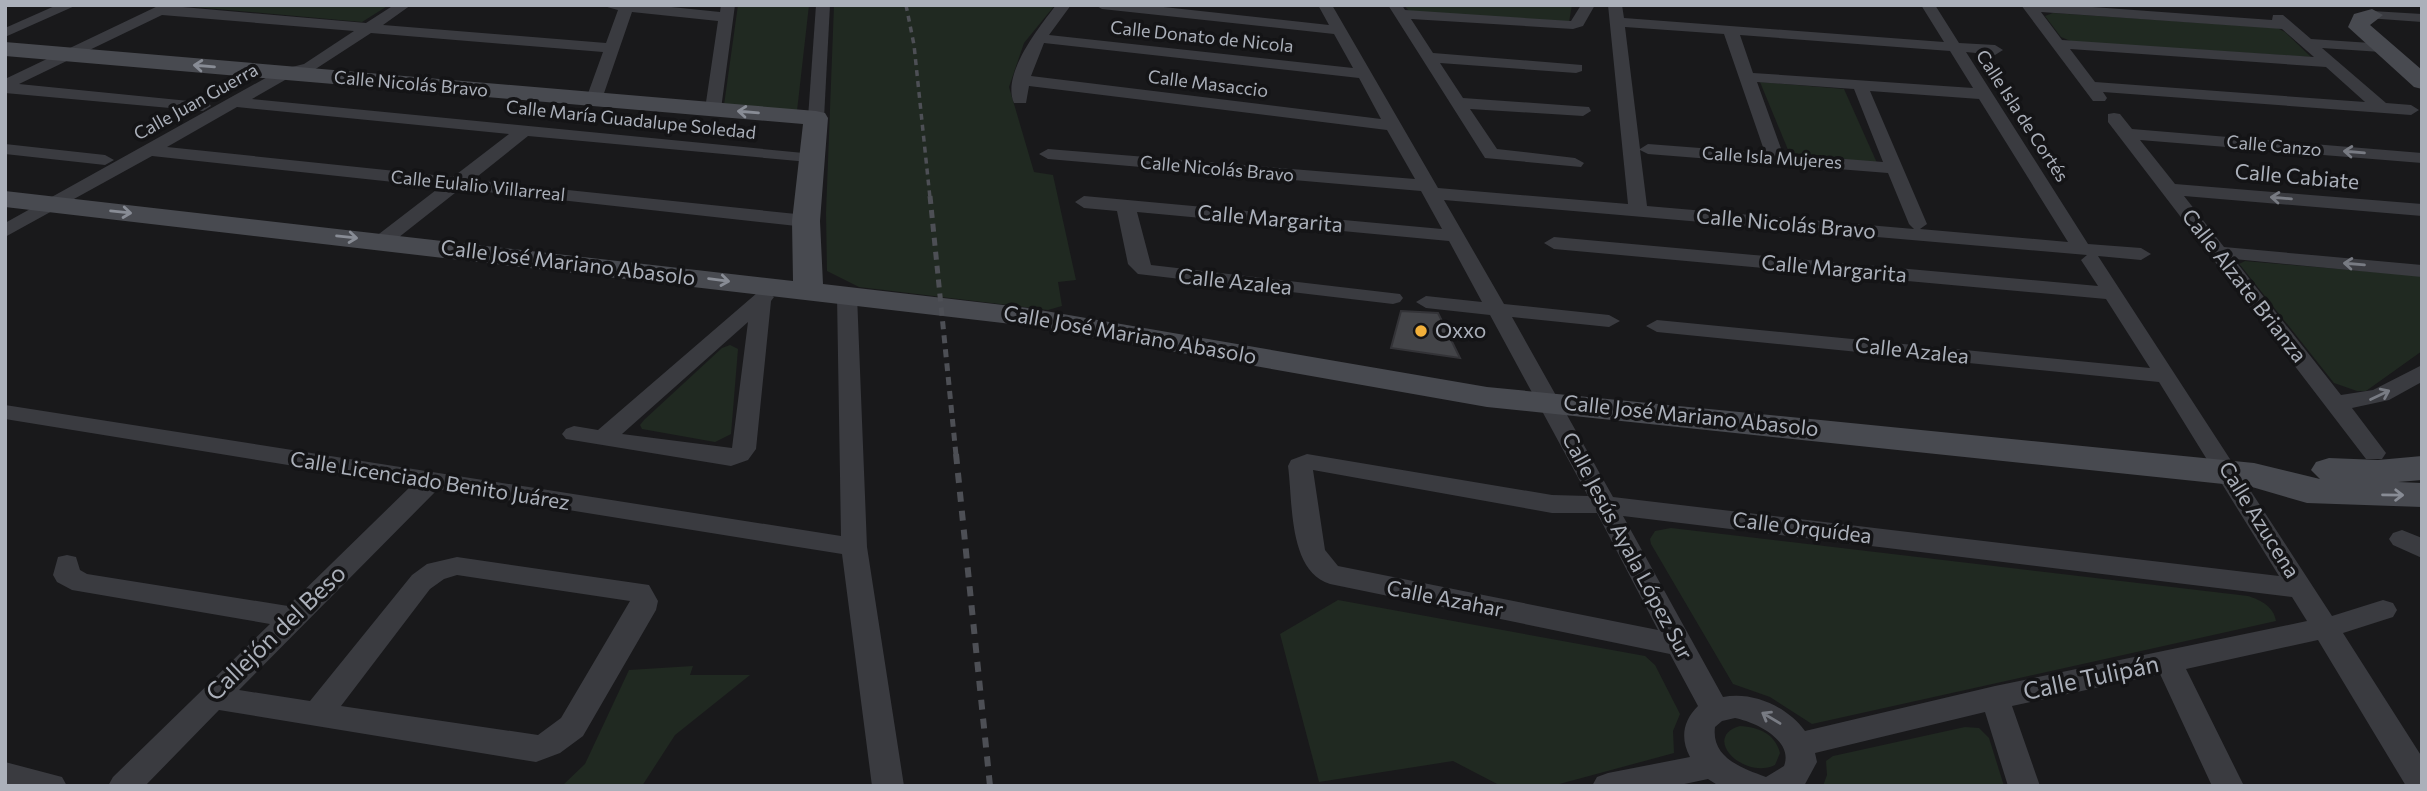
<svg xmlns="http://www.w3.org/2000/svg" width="2427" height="791" font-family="Commissioner,sans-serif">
<rect width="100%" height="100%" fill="#19191b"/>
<!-- green -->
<g fill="#202921">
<polygon points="185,5 389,5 362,22 183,6"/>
<polygon points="738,5 809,5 797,111 724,105"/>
<polygon points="834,5 1055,5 1024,43 1009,87 1034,172 1053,175 1076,280 1058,282 1062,306 1048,310 859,287 827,271 826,213"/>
<polygon points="1404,5 1572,5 1569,22 1409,11"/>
<polygon points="2053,13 2277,28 2285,32 2311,57 2073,42 2061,37 2045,16"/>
<polygon points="1760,82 1844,89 1877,163 1791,157"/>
<polygon points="2245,261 2422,276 2422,351 2366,391 2357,391 2334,383 2241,266 2239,264"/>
<polygon points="730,345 738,349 731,434 715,442 642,429 640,425 644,420 722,348"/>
<path d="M1671 528 2248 596C2261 600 2274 607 2276 621L1812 724 1770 697 1733 684 1651 544 1650 539 1655 531Z"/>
<polygon points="1338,600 1645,656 1655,665 1680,714 1673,731 1674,753 1552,786 1501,786 1453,761 1319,782 1280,634"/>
<polygon points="693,666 690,675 750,675 675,735 642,786 562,786 585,764 629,670"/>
<path d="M1740 726C1759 727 1775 734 1780 753L1775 765C1743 780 1701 737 1740 726Z"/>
<polygon points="1965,727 1979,728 1989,738 2004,786 1823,786 1827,775 1826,761 1833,756"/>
</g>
<!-- building -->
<polygon fill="#434448" stroke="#333337" stroke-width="2" points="1401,311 1438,313 1460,358 1391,348"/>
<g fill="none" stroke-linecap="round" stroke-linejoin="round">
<!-- street -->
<g fill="#3a3b40" fill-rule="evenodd">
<polygon points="57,5 77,5 5,37 5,28"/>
<path d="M160 5 366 23 394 5H411L383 25 606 43 618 10 600 5H652L720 12 721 5H735L721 109 713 114 705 109 718 21 632 12 602 99 594 104 586 99 603 52 371 33 314 70 292 76 252 99 814 154 823 159 820 163 528 136 473 180 806 215 815 221 806 227 460 189 389 245 382 247 372 241 375 237 440 187 152 156 5 237V223L280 70 304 64 354 31 162 15 19 84 209 103 211 106 203 111 5 93V79ZM237 107 509 134 453 177 167 147Z"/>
<polygon points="816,5 830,5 824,118 816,123 808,118"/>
<path d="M1056 5H1071L1049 35 1353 68 1334 34 1102 9 1095 5H1145L1329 25 1318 5H1332L1438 188 1628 204 1608 5H1622L1624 18 1944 42 1921 5H1935L1959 43 1995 45 2003 50 1995 55 1966 52 2088 244 2141 248 2151 254 2141 260 2098 256 2332 616 2383 600 2393 603 2397 610 2393 617 2343 633 2422 757V786H2406L2318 640 2186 669 2244 786H2212L2160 674 2012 706 2040 786H2008L1985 712 1815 753 1817 762 1804 786H1719L1708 779 1675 786H1592L1597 777 1608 773 1690 757C1680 738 1683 721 1698 706L1670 654 1330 584C1288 571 1293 502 1288 466L1291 460 1307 454 1552 495 1588 496 1490 315 1426 308 1416 302 1426 296 1482 302 1449 241 1137 212 1151 265 1400 294 1403 298 1400 302 1393 304 1138 274 1128 264 1117 211 1084 208 1075 202 1084 196 1442 229 1421 191 1048 159 1039 154 1048 149 1415 179 1387 130 1029 86 1026 103H1014C1001 74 1040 26 1056 5ZM1625 27 1724 34 1765 153 1648 144 1640 149ZM1740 35 1950 51 1973 88 1753 73ZM1044 43 1359 78 1381 119 1031 76ZM1757 82 1854 89 1883 162 1783 154ZM1870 91 1979 99 2068 242 1920 229 1927 224ZM1640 150 1648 154 1888 173 1909 224 1914 229 1647 206ZM1444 200 2087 255 2081 260 2098 286 1554 237 1544 243 1554 249 2106 299 2150 368 1657 320 1646 326 1657 332 2159 382 2279 576 1613 497 1512 317 1609 327 1620 321 1609 315 1504 304ZM1313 470 1552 513H1597L1658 630 1338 566 1325 550ZM1623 516 2292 597 2307 621 1995 686 1805 731C1787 706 1752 691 1723 697ZM1735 718C1755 722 1794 740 1784 766L1766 777C1742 768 1711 758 1715 727L1722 721Z"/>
<polygon points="1388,5 1402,5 1405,10 1571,21 1581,5 1595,5 1583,26 1573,29 1411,19 1433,53 1582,65 1582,71 1576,73 1440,63 1463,98 1589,107 1591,111 1583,116 1470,109 1497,149 1575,158 1584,163 1581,167 1485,158"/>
<path d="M2021 5H2065L2272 20 2273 15H2283L2311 39 2386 44 2389 47 2381 52 2322 48 2386 103 2411 105 2419 110 2411 115 2103 92 2107 98 2105 101H2093ZM2041 12 2282 29 2314 57 2062 40ZM2070 49 2326 67 2365 102 2095 82Z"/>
<polygon points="2372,11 2422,14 2422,22 2367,18 2367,12"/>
<polygon points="2114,113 2120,114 2132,129 2422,153 2422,163 2140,140 2175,184 2422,204 2422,216 2184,196 2224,247 2422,265 2422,277 2234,259 2341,395 2373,390 2422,365 2422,382 2418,384 2389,400 2352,408 2386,453 2382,459 2366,459 2108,122 2108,114"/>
<polygon points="5,144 105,155 114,160 105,165 5,154"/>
<path d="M847 289 857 295 867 547 904 786H872L842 554 438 489 239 690 310 701 412 575 427 564 457 557 649 585 658 601 656 610 583 736 560 753 536 762 219 710 145 786H108L113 777 270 624 72 590 57 582 53 575 58 557 67 555 76 557 80 570 87 574 288 606 412 485 5 419V405L841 536 837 295ZM457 575 630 601 561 718 538 735 341 706 430 589 444 579Z"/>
<path d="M764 291 774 297 771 301 756 449 748 460 731 466 566 439 562 434 566 429 574 426 598 430 757 293ZM748 322 732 448 622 434Z"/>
<polygon points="2402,530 2422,538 2422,558 2393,545 2389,539 2393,533"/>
<polygon points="5,762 62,777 67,786 5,786"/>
</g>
<!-- secondary -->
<g fill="#484a50" fill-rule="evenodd">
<polygon points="2372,9 2383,15 2370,25 2422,70 2422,89 2414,87 2348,27 2354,14"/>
<polygon points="5,42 816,111 825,113 828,118 820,221 823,284 1028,308 1487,387 2254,463 2320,479 2311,470 2316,462 2329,458 2378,460 2422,456 2422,480 2398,482 2422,483 2422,507 2307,503 2252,487 1487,407 1028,326 5,207 5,191 793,281 792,221 803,124 5,56"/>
</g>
<!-- rail-far2 -->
<polyline stroke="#4d4f55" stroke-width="3.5" stroke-dasharray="6 5" stroke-linecap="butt" points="906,5 914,45 930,198"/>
<!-- rail-far1 -->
<polyline stroke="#4d4f55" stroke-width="5" stroke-dasharray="8 6" stroke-linecap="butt" points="930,196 956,455"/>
<!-- rail -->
<polyline stroke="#4d4f55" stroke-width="6" stroke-dasharray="10 9" stroke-linecap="butt" points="956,454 990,786"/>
</g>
<!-- one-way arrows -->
<defs><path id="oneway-shaft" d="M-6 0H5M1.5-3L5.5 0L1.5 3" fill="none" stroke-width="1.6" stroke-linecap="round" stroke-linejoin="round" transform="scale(1.75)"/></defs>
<g stroke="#888c95">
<use href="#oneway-shaft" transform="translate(204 66) rotate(-175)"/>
<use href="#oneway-shaft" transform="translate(748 112) rotate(-175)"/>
<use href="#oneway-shaft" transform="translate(121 212) rotate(6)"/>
<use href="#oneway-shaft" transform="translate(347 237) rotate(6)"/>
<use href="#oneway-shaft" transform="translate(719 280) rotate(7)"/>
<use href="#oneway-shaft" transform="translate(2393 495) rotate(1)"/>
</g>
<g stroke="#787b83">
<use href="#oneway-shaft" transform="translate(2354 152) rotate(-175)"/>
<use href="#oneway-shaft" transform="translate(2281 198) rotate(-175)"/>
<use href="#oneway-shaft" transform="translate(2354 264) rotate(-175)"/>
<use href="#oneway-shaft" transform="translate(2380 395) rotate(-25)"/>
<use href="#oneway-shaft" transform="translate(1771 718) rotate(-149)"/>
</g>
<!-- markers -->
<circle fill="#f2b03a" stroke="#141416" stroke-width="2.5" cx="1421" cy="331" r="7"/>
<g text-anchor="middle" stroke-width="7" stroke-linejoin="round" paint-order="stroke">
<!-- far-street labels -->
<g font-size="18" fill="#abb0ba" stroke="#141416">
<text transform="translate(1202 37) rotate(6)" y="6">Calle Donato de Nicola</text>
<text transform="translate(411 84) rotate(5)" y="6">Calle Nicolás Bravo</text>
<text transform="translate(1208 84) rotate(7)" y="6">Calle Masaccio</text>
<text transform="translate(196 102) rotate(-29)" y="6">Calle Juan Guerra</text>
<text transform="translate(2022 116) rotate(57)" y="6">Calle Isla de Cortés</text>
<text transform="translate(631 120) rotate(6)" y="6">Calle María Guadalupe Soledad</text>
<text transform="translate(2274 146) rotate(5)" y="6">Calle Canzo</text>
<text transform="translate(1772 158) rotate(4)" y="6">Calle Isla Mujeres</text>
<text transform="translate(1217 169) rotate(5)" y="6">Calle Nicolás Bravo</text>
<text transform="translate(478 186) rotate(6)" y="6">Calle Eulalio Villarreal</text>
</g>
<!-- street labels -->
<g font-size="21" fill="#abb0ba" stroke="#141416">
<text transform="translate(2297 177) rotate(5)" y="7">Calle Cabiate</text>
<text transform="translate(1270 219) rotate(5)" y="7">Calle Margarita</text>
<text transform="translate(1786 224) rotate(5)" y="7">Calle Nicolás Bravo</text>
<text transform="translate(568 263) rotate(7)" y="7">Calle José Mariano Abasolo</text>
<text transform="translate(1834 269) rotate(5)" y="7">Calle Margarita</text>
<text transform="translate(1235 282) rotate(6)" y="7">Calle Azalea</text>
<text transform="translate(2244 286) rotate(52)" y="7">Calle Alzate Brianza</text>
<text transform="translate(1130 335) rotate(10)" y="7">Calle José Mariano Abasolo</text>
<text transform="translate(1912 351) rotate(6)" y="7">Calle Azalea</text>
<text transform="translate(1691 416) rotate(6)" y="7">Calle José Mariano Abasolo</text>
<text transform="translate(430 481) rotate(9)" y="7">Calle Licenciado Benito Juárez</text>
<text transform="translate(2259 520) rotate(58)" y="7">Calle Azucena</text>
<text transform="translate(1802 528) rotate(7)" y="7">Calle Orquídea</text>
<text transform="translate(1627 546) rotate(62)" y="7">Calle Jesús Ayala López Sur</text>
<text transform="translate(1445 599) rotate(11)" y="7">Calle Azahar</text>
</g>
<!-- poi labels -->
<g font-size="21" fill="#abb0ba" stroke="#141416" text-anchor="start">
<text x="1435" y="338">Oxxo</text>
</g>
<!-- near-street labels -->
<g font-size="24" fill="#abb0ba" stroke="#141416">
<text transform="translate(276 633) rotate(-44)" y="8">Callejón del Beso</text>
<text transform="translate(2091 678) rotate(-12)" y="8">Calle Tulipán</text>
</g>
</g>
<!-- border -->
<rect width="2427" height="791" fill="none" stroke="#abb0ba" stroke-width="14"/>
</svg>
